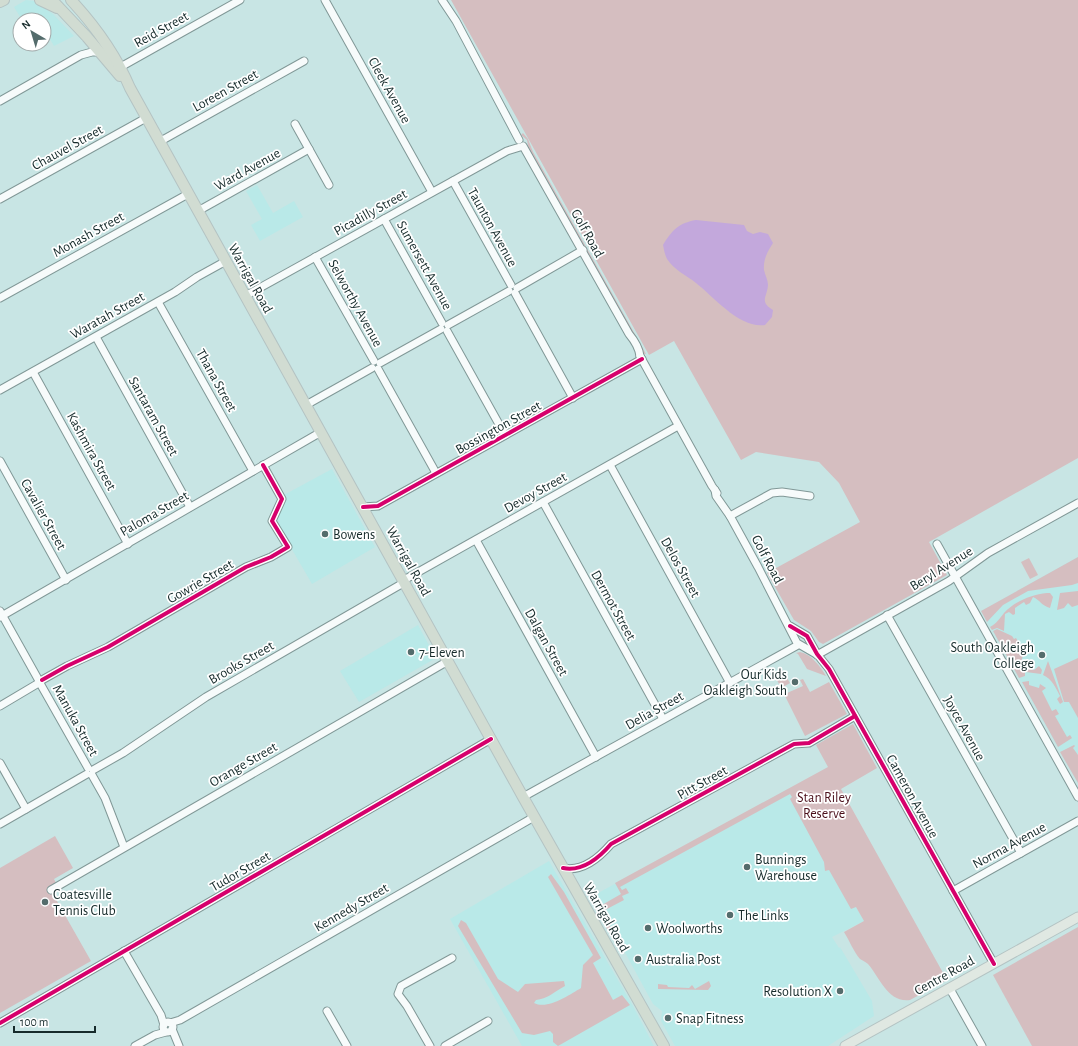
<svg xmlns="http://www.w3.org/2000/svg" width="1078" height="1046" font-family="'Alegreya Sans',sans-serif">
<rect width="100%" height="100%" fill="#c8e5e4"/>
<!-- built -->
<g fill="#b9e9e8">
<polygon points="26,0 34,1 53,14 74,36 54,46 44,29 44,20 22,20 14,7"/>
<polygon points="257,185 273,213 294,201 303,217 260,241 251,225 262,219 246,191"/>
<polygon points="332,469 375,547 312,584 275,520 282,496"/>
<polygon points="1078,557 1078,783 981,611"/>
<polygon points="418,625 436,658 359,702 340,671"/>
<polygon points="788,789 864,921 832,937 839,948 840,947 872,1001 874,1016 828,1046 675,1046 661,1021 662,1011 653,1004 622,947 608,931 589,898"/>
<polygon points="549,861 633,1006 654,1046 522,1046 450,919"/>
</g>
<!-- green -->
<g fill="#d5bec0">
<polygon points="451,0 1078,0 1078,458 929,542 947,575 823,644 819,642 811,631 794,620 767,573 860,522 839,483 819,462 756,452 741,460 674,341 649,355"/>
<polygon points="523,133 528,139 533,152 646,354 643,354 529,151 527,140 521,135"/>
<polygon points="1078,557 1078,583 1072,585 1028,591 1003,605 987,622 981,611"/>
<polygon points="1029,558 1038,575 1030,579 1021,562"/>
<polygon points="1078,591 1078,605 1072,607 1068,603 1064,608 1057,610 1060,593"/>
<path d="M1047 593H1050L1053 597 1050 608C1042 606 1040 600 1033 597L1030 603 1026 605 1024 602 1015 608V614L1013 615 1009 612 1005 614 1004 631 997 628 992 630 990 627C997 623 999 619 1004 613 1015 601 1031 595 1047 593Z"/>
<polygon points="997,629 1012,636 1014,639 1016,638 1023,650 1021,652 1023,656 1021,661 1024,667 1034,670 1039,666 1042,670 1041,674 1026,672 1025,672 1025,676 1019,678 993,631"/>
<path d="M800 652C811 654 821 667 826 676L807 669 798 654 796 653Z"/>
<polygon points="1078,658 1078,718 1069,702 1064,702 1054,669"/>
<path d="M1048 661 1063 702 1060 704 1057 699 1060 696C1056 688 1052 679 1043 675Z"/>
<polygon points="784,676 785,678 787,678 790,683 783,687 787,693 803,686 800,680 803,679 810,692 829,682 847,714 805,736 777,680"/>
<polygon points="1029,681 1029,685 1039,688 1040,684 1046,688 1042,691 1052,711 1056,709 1059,714 1055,716 1067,737 1070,735 1072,738 1058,747 1022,682"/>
<path d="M853 724 877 768 841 789 947 980 910 1000C888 1003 880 978 868 964 866 962 863 961 860 959 854 952 849 940 844 932L864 921 856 907 851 909 829 870 825 871 824 862 790 799 792 797 790 794 620 887 622 890 626 888 629 893 622 896 624 900 605 910 604 908 601 910 620 944 608 931 595 909 621 894 615 883 828 767 816 745Z"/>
<polygon points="1074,745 1075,746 1073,748 1078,755 1078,783 1060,752"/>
<polygon points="55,836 73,868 54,879 56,883 49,887 91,961 0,1013 0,868"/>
<path d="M551 874 564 892 601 958 593 963 613 1000 622 995 630 1005 558 1046 553 1042V1034L550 1031 534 1035 522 1033 458 926 461 920 466 923 498 979 518 992 525 984 564 981 565 986C554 992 547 999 536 1000L534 1003C548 1010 569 995 581 988L583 965 593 955 548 877Z"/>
<polygon points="1078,927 1078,1046 1032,1046 993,975"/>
<polygon points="709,981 711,986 708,990 658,989 658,984 667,985 668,987 689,988 692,985 695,989"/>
</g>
<!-- water -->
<path fill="#c3a8dc" d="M696 220 744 225 747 231 753 234 760 232 768 234 773 243C768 251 763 259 764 270 765 275 768 280 768 285 767 298 759 301 773 310L772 317 765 325C740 329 714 297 696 283 686 275 674 270 667 259 665 255 664 250 663 245 672 230 679 223 696 220Z"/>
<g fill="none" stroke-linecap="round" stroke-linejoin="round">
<!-- minor casing -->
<g stroke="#819897" stroke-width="9">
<g id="minor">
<polyline points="325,0 432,192"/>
<polyline points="442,0 456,21 519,140"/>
<polyline points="117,69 240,0"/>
<polyline points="0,101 81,55 92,52 100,52"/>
<polyline points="295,124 329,185"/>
<polyline points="159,142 304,61"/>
<path d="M523 146 629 334C634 340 639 348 640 356"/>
<polyline points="453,181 511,285"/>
<polyline points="0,199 146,118"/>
<polyline points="198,211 309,149"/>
<polyline points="384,219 442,323"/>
<polyline points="315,257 374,361"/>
<polyline points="517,288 583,250"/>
<polyline points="515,293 573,398"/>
<polyline points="245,296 507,151 520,147"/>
<polyline points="0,298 188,194"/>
<polyline points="158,302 253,471"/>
<polyline points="448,325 509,291"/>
<polyline points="447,331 505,435"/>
<polyline points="96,337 190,507"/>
<polyline points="640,356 712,486 717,493"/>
<polyline points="380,363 441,329"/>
<polyline points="378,369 436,473"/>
<polyline points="33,372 128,544"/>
<polyline points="0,390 175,292 197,277 226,261"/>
<polyline points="306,405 372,368"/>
<polyline points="0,461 66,580"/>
<polyline points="610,465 730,683"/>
<polyline points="715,490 716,496 730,516 758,567 797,643 816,654"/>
<polyline points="543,502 663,719"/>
<polyline points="363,507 378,506 642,359"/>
<polyline points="730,516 772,493 782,492 810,496"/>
<polyline points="476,540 596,757"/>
<polyline points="937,544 1078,797"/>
<polyline points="404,580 678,426"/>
<polyline points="0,611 38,679"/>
<polyline points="887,615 1021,853"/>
<polyline points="0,617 321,432"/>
<polyline points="790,626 807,636 817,654 829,669 994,964"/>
<polyline points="817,655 949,581 988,553 1078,503"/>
<polyline points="42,680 67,666 108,647 246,567 271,557 288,547 272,521 282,499 263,465"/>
<polyline points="41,685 88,768"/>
<polyline points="0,706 37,684"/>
<polyline points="0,763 26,809"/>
<polyline points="93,770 123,753 206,697 405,582"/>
<polyline points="92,775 105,798 124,847"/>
<polyline points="523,797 798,645"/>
<polyline points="0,824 87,774"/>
<path d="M563 868C582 872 599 858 611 844L794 744 809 743 855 716"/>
<polyline points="51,890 448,661"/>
<polyline points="953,891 1078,821"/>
<polyline points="124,951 161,1015 164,1025"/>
<polyline points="950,989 982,1046"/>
<polyline points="327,1011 347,1046"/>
<circle cx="168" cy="1027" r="5"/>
<polyline points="0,1023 491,739"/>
<polyline points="170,1023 180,1020 534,817"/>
<polyline points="172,1029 179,1046"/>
<polyline points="135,1046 155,1035 166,1032"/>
<polyline points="430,1046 407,1006 398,994 401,986 452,958"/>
<polyline points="445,1046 488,1021"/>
</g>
</g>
<!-- major casing -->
<g stroke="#b4c3c3" stroke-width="11">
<polyline id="major" points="845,1046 1078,917"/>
</g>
<!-- highway casing -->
<g stroke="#b4c3c3" stroke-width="12">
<g id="highway">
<polyline points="40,0 57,8"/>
<polyline points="52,0 87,37 120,76"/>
<path d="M71 0C96 27 116 55 130 88L523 797 664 1046"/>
<polyline points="0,2 4,0"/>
</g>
</g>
<!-- minor -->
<use href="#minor" stroke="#f7fbfb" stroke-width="7"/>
<!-- major -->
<use href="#major" stroke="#e0e8e2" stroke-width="9"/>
<!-- highway -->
<use href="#highway" stroke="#d1dcd2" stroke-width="10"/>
<!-- cycleway casing -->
<g stroke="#fff" stroke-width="6">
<g id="cycleway">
<polyline points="363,507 378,506 642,359"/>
<polyline points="790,626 807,636 817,654 829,669 994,964"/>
<polyline points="42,680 67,666 108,647 246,567 271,557 288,547 272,521 282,499 263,465"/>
<path d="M563 868C582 872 599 858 611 844L794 744 809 743 855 716"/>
<polyline points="0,1023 491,739"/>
</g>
</g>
<!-- cycleway -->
<use href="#cycleway" stroke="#d6006c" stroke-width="4"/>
</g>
<!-- markers -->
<g fill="#546c6c" stroke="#fff" stroke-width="1.5">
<circle cx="325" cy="534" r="4"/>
<circle cx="411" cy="652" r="4"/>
<circle cx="1042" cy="655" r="4"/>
<circle cx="795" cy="682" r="4"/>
<circle cx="747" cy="867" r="4"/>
<circle cx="45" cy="902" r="4"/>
<circle cx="730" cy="915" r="4"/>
<circle cx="648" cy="928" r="4"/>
<circle cx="638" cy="959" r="4"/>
<circle cx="840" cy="991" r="4"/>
<circle cx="668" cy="1018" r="4"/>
</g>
<g text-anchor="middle" stroke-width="3.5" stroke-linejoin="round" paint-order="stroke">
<!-- street labels -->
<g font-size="14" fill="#162b2b" stroke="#fff">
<text transform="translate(161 29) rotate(-29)" y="5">Reid Street</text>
<text transform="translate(225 90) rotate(-29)" y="5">Loreen Street</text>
<text transform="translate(390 90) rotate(61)" y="5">Cleek Avenue</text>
<text transform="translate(67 147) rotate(-29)" y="5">Chauvel Street</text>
<text transform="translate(247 169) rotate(-29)" y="5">Ward Avenue</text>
<text transform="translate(370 212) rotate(-29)" y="5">Picadilly Street</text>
<text transform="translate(493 227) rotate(61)" y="5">Taunton Avenue</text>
<text transform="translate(588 233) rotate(61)" y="5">Golf Road</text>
<text transform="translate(88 234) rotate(-29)" y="5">Monash Street</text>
<text transform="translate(425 265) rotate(61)" y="5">Sumersett Avenue</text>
<text transform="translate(251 278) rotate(61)" y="5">Warrigal Road</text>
<text transform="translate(356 303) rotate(61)" y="5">Selworthy Avenue</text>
<text transform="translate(107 315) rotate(-29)" y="5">Waratah Street</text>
<text transform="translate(217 380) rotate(61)" y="5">Thana Street</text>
<text transform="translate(154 416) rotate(61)" y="5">Santaram Street</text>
<text transform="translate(498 427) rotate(-29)" y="5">Bossington Street</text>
<text transform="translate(92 451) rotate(61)" y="5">Kashmira Street</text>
<text transform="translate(535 492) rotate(-29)" y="5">Devoy Street</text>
<text transform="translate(154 513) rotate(-30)" y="5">Paloma Street</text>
<text transform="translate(44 514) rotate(61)" y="5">Cavalier Street</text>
<text transform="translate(768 559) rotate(62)" y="5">Golf Road</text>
<text transform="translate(409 561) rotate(61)" y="5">Warrigal Road</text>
<text transform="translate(681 567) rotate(61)" y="5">Delos Street</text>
<text transform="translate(941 568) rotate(-32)" y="5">Beryl Avenue</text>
<text transform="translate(200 581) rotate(-30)" y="5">Gowrie Street</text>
<text transform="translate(614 605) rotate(61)" y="5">Dermot Street</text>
<text transform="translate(547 642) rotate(61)" y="5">Dalgan Street</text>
<text transform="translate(241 662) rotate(-30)" y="5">Brooks Street</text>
<text transform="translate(654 710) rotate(-29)" y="5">Delia Street</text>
<text transform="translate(76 720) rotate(61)" y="5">Manuka Street</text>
<text transform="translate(965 728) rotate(61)" y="5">Joyce Avenue</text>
<text transform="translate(243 764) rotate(-30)" y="5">Orange Street</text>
<text transform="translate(702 782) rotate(-29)" y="5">Pitt Street</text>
<text transform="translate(913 796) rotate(61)" y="5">Cameron Avenue</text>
<text transform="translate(1009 845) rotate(-29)" y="5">Norma Avenue</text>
<text transform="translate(240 871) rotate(-30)" y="5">Tudor Street</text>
<text transform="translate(351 907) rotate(-30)" y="5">Kennedy Street</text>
<text transform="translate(607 917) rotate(60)" y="5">Warrigal Road</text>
<text transform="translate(944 975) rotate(-29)" y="5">Centre Road</text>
</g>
<!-- poi labels -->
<g font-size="14" fill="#162b2b" stroke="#fff" text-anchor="start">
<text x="333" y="539">Bowens</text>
<text x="1034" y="652" text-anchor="end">South Oakleigh<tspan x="1034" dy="16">College</tspan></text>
<text x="419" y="657">7-Eleven</text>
<text x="787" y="679" text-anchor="end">Our Kids<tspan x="787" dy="16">Oakleigh South</tspan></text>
<text x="755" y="864">Bunnings<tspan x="755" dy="16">Warehouse</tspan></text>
<text x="53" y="899">Coatesville<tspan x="53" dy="16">Tennis Club</tspan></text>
<text x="738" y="920">The Links</text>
<text x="656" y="933">Woolworths</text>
<text x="646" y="964">Australia Post</text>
<text x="832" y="996" text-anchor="end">Resolution X</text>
<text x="676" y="1023">Snap Fitness</text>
</g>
<!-- park labels -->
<g font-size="14" fill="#4b101b" stroke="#fff">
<text x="824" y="802">Stan Riley<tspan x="824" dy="16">Reserve</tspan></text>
</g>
</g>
<!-- north arrow -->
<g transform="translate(32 32) rotate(322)"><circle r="19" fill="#ffffff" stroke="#a2aaaa"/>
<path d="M0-3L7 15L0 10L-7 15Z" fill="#546c6c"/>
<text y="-6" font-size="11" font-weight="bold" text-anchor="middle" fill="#162b2b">N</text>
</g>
<!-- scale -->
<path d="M14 1026v6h81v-6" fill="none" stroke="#162b2b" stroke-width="2"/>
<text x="20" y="1026" font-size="12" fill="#162b2b" stroke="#ffffff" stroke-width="3" paint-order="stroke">100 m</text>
</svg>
